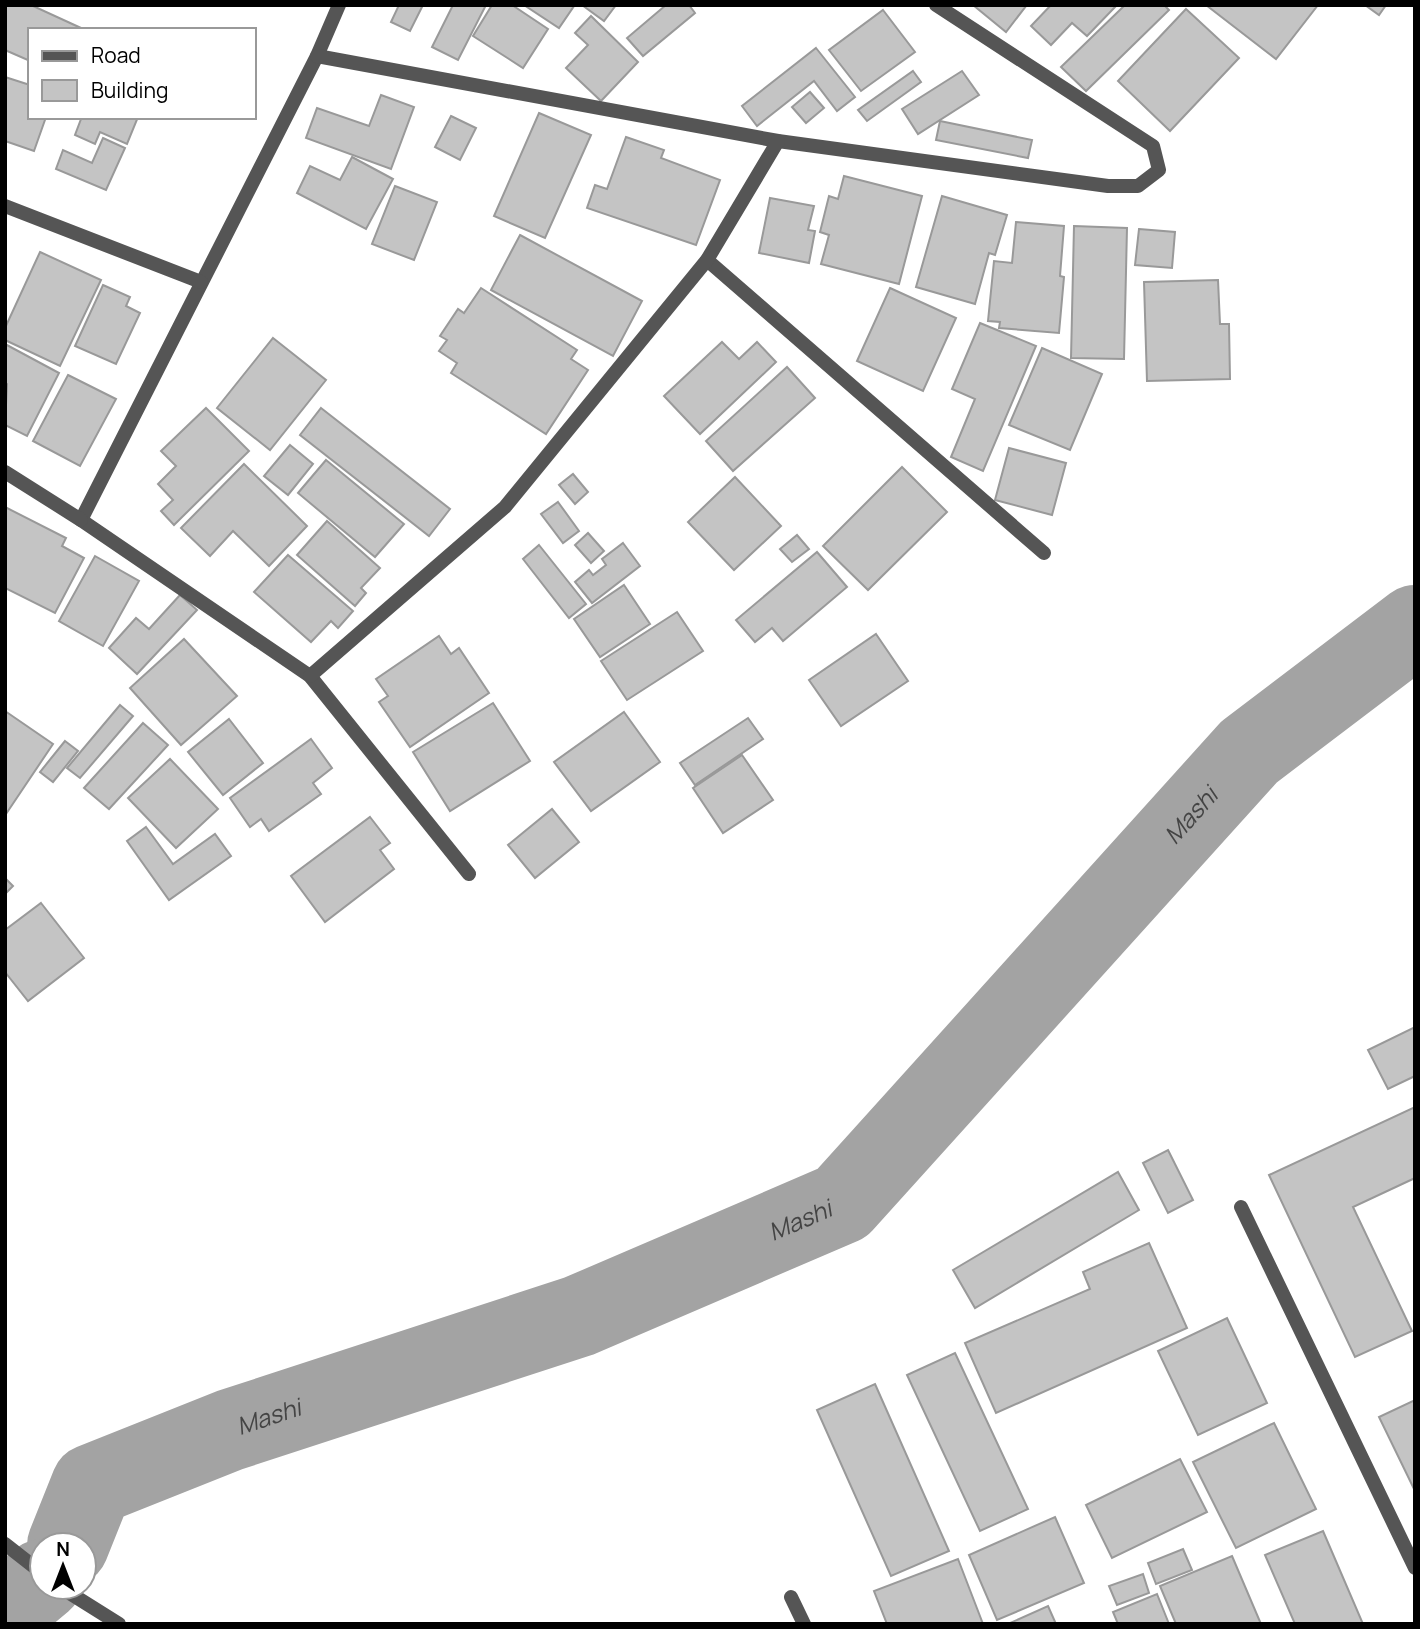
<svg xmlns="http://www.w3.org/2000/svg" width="1420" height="1629" font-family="Manrope,sans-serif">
<rect width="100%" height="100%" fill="#fff"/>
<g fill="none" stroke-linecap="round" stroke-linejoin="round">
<!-- river -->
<g stroke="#a3a3a3" stroke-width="82">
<path id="s1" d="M68 1545 92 1485 230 1430 579 1316 842 1203 1249 752 1415 626"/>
<polyline points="5,1611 42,1580"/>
</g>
</g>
<!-- building -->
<g fill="#c4c4c4" stroke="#999" stroke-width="2">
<polygon points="5,5 31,5 81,28 81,30 30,30 30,61 5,50"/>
<polygon points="399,5 423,5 410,31 391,22"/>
<polygon points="453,5 486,5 458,60 432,47"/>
<polygon points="492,5 512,5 548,29 523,68 473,36"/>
<polygon points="524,5 573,5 574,6 559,28"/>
<polygon points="582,5 616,5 604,21"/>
<polygon points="666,5 689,5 695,13 643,56 627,38"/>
<polygon points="973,5 1024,5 1026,6 1006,32"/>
<polygon points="1051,5 1117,5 1087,36 1072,23 1051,45 1031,26"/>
<polygon points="1125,5 1164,5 1169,10 1086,91 1061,67"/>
<polygon points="1206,5 1318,5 1276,59"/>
<polygon points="1365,5 1386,5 1379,15"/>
<polygon points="1186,9 1239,58 1170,131 1118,81"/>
<polygon points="883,10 915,52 861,91 829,50"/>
<polygon points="591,16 638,62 601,101 566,68 588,45 575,33"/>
<polygon points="816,48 855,97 837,111 814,81 757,126 742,106"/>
<polygon points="913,71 921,82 867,121 858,110"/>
<polygon points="962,71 979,95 918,134 902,109"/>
<polygon points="5,77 30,85 30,117 46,117 34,151 5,141"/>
<polygon points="810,92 824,108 806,123 792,107"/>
<polygon points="381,95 414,107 391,169 306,138 317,108 369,126"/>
<polygon points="539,113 591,135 545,238 494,216"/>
<polygon points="451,116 476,128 460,160 435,147"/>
<polygon points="77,117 138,117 127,144 100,132 95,144 75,135 81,119"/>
<polygon points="940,121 1032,140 1028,158 936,140"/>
<polygon points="626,137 664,150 661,158 720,180 696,245 587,208 595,185 607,189"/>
<polygon points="103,138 125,148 106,190 56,169 63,150 92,163"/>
<polygon points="352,157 393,179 366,229 297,193 310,166 340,180"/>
<polygon points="844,176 922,196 899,284 821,264 829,235 820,232 829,196 838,199"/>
<polygon points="395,186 437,202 414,260 372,244"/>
<polygon points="942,196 1007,215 995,255 989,253 975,304 916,287"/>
<polygon points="770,198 814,206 808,230 815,231 809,263 759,253"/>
<polygon points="1016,222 1064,226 1060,276 1064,277 1059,333 999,328 1000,322 988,321 994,261 1012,263"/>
<polygon points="1074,226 1127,228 1124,359 1071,358"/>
<polygon points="1139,229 1175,232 1172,268 1135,265"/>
<polygon points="520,235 642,301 613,356 491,290"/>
<polygon points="40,252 101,280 60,366 5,340 5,328"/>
<polygon points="1218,280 1220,324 1229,324 1230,379 1147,381 1144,282"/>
<polygon points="103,285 130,297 126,306 140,313 116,364 75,346"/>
<polygon points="481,288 577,350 571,359 588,370 546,434 451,373 457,363 439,351 447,340 440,336 458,309 464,313"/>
<polygon points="890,288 956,318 923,391 857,361"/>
<polygon points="980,323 1036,346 983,471 951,457 975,399 952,389"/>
<polygon points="273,338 326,380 270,450 217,408"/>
<polygon points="722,342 739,359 757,342 776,362 700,434 664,396"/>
<polygon points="5,344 59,373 27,436 5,425 7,384 5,383"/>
<polygon points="1042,348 1102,374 1070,450 1009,425"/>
<polygon points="787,367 815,398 733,471 706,441"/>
<polygon points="68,375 116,399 80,466 33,441"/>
<polygon points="206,408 249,451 174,525 161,511 173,500 158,484 176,466 161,451"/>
<polygon points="321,408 450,509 429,536 300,435"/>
<polygon points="290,445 313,464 288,495 264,476"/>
<polygon points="1009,448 1066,463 1052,515 995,500"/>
<polygon points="326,460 404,524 375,557 298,493"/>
<polygon points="244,464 307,526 269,566 233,531 210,556 181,528"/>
<polygon points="902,467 947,512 868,590 823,546"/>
<polygon points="573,474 588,492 575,504 559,485"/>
<polygon points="735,477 781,526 734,570 688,522"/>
<polygon points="558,502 579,531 563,543 541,514"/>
<polygon points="5,507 66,538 62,546 84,558 55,613 5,588"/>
<polygon points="327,521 380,568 361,588 366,593 355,606 297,555"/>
<polygon points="588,533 604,551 591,563 575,545"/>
<polygon points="797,535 809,549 792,562 780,549"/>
<polygon points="623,543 640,566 592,603 575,582 589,570 593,575 606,565 602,559"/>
<polygon points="539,545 586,604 569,618 523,559"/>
<polygon points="817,552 847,587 783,641 772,628 755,642 736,620"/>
<polygon points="288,555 353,611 338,628 331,621 311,642 254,592"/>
<polygon points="95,556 139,581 103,646 59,621"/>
<polygon points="624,585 650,624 600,657 574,619"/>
<polygon points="180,595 197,610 137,674 109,648 136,618 149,629"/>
<polygon points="677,612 703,651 627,700 601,661"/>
<polygon points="876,634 908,681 841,726 809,680"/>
<polygon points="439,636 451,654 459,648 489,693 410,747 379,702 388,696 376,679"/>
<polygon points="184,639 237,696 181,745 130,688"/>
<polygon points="493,703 530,761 450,811 413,752"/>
<polygon points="120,705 133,716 80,778 67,768"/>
<polygon points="5,711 53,744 6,814 5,813"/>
<polygon points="624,712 660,762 591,811 554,762"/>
<polygon points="748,718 763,739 695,785 680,763"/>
<polygon points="229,719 263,763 223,795 188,752"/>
<polygon points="143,723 168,745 109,809 84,788"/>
<polygon points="311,739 332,768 313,783 321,794 269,831 261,819 250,827 230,798"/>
<polygon points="65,741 78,751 53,782 40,772"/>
<polygon points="742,755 773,800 723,833 693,788"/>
<polygon points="170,759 218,809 176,848 128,798"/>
<polygon points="552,809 579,842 535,878 508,845"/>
<polygon points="370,817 390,843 380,850 394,869 325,922 291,876"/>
<polygon points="146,827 173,864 215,834 231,856 169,900 127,841"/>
<polygon points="5,878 13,886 5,894"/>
<polygon points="41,903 84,958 28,1001 5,972 5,930"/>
<polygon points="1415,1027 1415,1076 1388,1089 1368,1050"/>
<polygon points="1415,1107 1415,1178 1353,1207 1412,1331 1355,1357 1269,1175"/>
<polygon points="1168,1150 1193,1200 1168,1213 1143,1163"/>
<polygon points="1118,1172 1139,1210 975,1308 953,1270"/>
<polygon points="1149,1243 1187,1328 996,1413 965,1343 1090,1289 1083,1272"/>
<polygon points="1227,1318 1267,1403 1198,1435 1158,1351"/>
<polygon points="955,1353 1028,1509 980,1531 907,1375"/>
<polygon points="875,1384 949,1551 891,1576 817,1410"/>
<polygon points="1415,1400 1415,1491 1379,1417"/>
<polygon points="1274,1423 1316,1509 1236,1548 1193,1462"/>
<polygon points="1180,1459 1207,1512 1112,1558 1086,1505"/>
<polygon points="1055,1517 1084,1583 997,1620 969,1555"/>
<polygon points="1323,1531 1363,1624 1295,1624 1265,1555"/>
<polygon points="1183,1549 1192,1570 1156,1584 1148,1563"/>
<polygon points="1232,1556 1261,1624 1176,1624 1160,1586"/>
<polygon points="958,1559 983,1624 887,1624 874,1591"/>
<polygon points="1143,1574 1149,1593 1117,1605 1109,1586"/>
<polygon points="1157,1594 1169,1624 1118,1624 1113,1612"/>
<polygon points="1048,1606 1056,1624 1008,1624"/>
</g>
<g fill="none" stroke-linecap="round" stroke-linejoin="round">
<!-- minor -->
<g stroke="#555" stroke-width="14">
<polyline points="339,5 317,56 81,520 310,676 469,874"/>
<polyline points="317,56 778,141 1108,186 1138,186 1159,170 1153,146 936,5"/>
<polyline points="5,206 201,282"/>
<polyline points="707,260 1044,553"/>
<polyline points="5,472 81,520"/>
<polyline points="310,676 505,507 707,260 778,141"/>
<polyline points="1241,1207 1415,1568"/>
<polyline points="5,1544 42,1573"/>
<polyline points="60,1587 119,1624"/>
<polyline points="791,1597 804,1624"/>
</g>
</g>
<g text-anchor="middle" stroke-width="6" stroke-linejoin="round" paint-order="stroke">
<!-- water labels -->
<g font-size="24" font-style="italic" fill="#444" stroke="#fff">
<text dy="8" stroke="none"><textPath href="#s1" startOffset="1388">Mashi</textPath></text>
<text dy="8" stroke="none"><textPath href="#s1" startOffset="821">Mashi</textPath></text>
<text dy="8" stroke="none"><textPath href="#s1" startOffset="254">Mashi</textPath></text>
</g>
</g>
<!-- border -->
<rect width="1420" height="1629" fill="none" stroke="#000000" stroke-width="14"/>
<!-- legend -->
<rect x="28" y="28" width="228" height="91" fill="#ffffff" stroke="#999999" stroke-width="2"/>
<rect x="42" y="51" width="35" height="10" fill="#555555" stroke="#999999" stroke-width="2"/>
<text x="91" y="63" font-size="21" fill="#000000">Road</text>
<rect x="42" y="80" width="35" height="21" fill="#c4c4c4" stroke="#999999" stroke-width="2"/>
<text x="91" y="98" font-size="21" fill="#000000">Building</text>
<!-- north arrow -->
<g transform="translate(63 1566)"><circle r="33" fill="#ffffff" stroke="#999999" stroke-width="2"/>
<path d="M0-5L12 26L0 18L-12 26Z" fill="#000000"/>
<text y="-10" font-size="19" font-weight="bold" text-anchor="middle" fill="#000000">N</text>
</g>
</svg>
